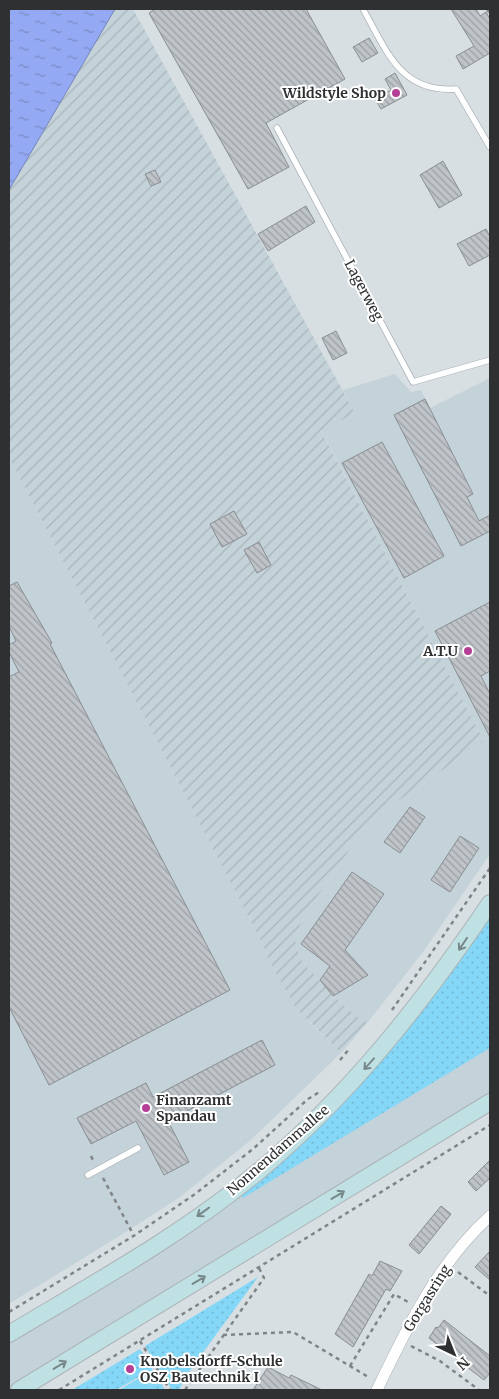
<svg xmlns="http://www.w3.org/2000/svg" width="499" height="1399" font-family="Merriweather,serif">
<defs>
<pattern id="industrial-furrows" width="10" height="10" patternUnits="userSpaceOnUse" patternTransform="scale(1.25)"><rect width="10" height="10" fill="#c4d2d9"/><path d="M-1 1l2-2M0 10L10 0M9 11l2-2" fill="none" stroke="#a9b5bb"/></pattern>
<pattern id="grass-dots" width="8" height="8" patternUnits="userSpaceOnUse" patternTransform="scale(1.25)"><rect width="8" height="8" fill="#85d7f8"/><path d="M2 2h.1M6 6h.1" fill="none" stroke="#73b9d5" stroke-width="1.8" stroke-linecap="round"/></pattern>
<pattern id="water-ripples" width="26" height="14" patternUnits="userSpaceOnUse" patternTransform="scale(1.25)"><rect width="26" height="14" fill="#94a9f3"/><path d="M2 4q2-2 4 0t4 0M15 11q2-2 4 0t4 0" fill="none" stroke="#798ac5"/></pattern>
<pattern id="building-back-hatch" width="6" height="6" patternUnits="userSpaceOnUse" patternTransform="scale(1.25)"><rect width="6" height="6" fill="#bfc4c9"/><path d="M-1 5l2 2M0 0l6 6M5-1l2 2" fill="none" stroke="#9ca0a4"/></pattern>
</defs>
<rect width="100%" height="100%" fill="#d8dfe3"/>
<!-- built -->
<g fill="#c4d2d9">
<polygon points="395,374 411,392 421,390 430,408 490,378 490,854 423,952 368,1022 362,1021 333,996 302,961 297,949 295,939 300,925 306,913 363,830 375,817 484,741 321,430 355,413 343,390"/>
<polygon points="9,457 262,943 268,959 309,1022 341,1053 251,1140 180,1197 129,1230 9,1304"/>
<polygon points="490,1048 490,1095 9,1389 9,1342 150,1257 240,1194"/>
</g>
<!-- industrial -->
<polygon fill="url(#industrial-furrows)" points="115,9 133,9 355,413 321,431 484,741 375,817 363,830 306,913 300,925 295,939 297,949 302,961 333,996 362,1021 368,1022 341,1053 296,1008 268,959 262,943 9,457 9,190"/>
<!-- grass -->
<g fill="url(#grass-dots)">
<polygon points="490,914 490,1048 243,1198 240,1194 378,1064 444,982"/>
<polygon points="258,1277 186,1376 179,1390 172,1390 145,1346"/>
<polygon points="140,1349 165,1390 153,1390 144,1374 116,1390 72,1390"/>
</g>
<!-- pitch -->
<polygon fill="#85d7f8" points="144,1375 153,1390 119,1390"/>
<!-- water -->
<polygon fill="url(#water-ripples)" stroke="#7585b9" points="9,9 115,9 9,190"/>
<!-- building -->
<g fill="url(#building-back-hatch)" stroke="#898e93">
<polygon points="155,9 306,9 345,79 266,123 289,167 248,189 149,13"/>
<polygon points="451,9 476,9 480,16 486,12 490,19 490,53 463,69 456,56 474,46"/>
<polygon points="369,38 378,53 362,62 353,47"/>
<polygon points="395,73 407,95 381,109 375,99 391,90 385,79"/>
<polygon points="443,161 462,195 439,208 420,175"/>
<polygon points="155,170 161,182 151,186 145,174"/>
<polygon points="306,206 315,222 268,251 258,234"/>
<polygon points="486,229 490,237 490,255 469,266 457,244"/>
<polygon points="336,331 347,353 333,360 322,338"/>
<polygon points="425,399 473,494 467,497 479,521 490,515 490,531 461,546 394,415"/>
<polygon points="382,442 444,556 404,578 342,463"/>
<polygon points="234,511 247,534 222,547 210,524"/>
<polygon points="259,542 271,565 257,573 244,550"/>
<polygon points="17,582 52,643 50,644 230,990 49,1085 9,1007 9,677 19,672 9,652 9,645 16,641 9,626 9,586"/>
<polygon points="490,602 490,671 481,676 490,694 490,737 435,631"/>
<polygon points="410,807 425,817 400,853 384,842"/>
<polygon points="460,836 479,848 450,892 431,880"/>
<polygon points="352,872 384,894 345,950 368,975 333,996 320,980 330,966 301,944"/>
<polygon points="262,1040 275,1065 168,1121 189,1162 164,1175 136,1121 91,1144 77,1118 146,1083 153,1097"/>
<polygon points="490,1160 490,1178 476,1191 468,1182"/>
<polygon points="441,1206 451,1214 419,1254 409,1245"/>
<polygon points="490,1251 490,1280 475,1267"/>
<polygon points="380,1261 402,1271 390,1291 386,1289 353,1347 335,1334 369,1274 372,1276"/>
<polygon points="444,1320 490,1356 490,1373 484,1380 429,1338 436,1327 438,1328"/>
<polygon points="268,1367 289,1378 291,1375 322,1390 253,1390"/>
</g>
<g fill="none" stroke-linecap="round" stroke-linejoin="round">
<!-- service casing -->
<g stroke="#acb3b6" stroke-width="7">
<g id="service">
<path d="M363 9C387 51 400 93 456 89L490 147"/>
<polyline points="277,128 413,382 490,360"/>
<polyline points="88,1175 138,1148"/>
</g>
</g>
<!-- minor casing -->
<g stroke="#acb3b6" stroke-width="12">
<path id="minor" d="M377 1390C407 1327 438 1263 490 1216"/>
</g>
<!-- secondary casing -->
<g stroke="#acb3b6" stroke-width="18">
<g id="secondary">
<path d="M9 1334C94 1283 182 1235 259 1171 351 1094 423 1002 490 903"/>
<polyline points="19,1390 490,1102"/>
</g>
</g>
<!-- path -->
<g stroke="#808487" stroke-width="2.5" stroke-dasharray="4 4" stroke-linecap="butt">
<polyline points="487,9 490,14"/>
<polyline points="392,1010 490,868"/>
<polyline points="340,1060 350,1048"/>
<polyline points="91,1156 94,1162"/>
<polyline points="103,1178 132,1232"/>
<polyline points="458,1272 490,1296"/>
<polyline points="9,1312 135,1235 195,1194 253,1149 308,1099 321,1091"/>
<polyline points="223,1335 293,1332 370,1378"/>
<polyline points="140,1341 170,1390"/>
<polyline points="411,1346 440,1361 479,1390"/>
<polyline points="350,1366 394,1294 408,1302"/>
<polyline points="59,1390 490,1125"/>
<polyline points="185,1390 264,1278 259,1268"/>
</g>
<!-- service -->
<use href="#service" stroke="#fff" stroke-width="5.5"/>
<!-- minor -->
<use href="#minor" stroke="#fff" stroke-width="11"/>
<!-- secondary -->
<use href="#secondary" stroke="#c0e1e3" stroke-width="16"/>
</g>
<!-- one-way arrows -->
<defs><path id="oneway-shaft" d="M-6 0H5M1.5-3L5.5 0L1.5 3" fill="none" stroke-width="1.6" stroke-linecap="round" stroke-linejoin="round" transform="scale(1.25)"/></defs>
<g stroke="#77888a">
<use href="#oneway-shaft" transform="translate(463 944) rotate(124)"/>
<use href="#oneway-shaft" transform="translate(369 1064) rotate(132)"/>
<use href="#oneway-shaft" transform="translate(338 1195) rotate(-31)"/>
<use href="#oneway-shaft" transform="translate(203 1212) rotate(144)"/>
<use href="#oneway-shaft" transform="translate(199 1280) rotate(-31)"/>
<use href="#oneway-shaft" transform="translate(60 1365) rotate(-31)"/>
</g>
<!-- markers -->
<g fill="#b53f96" stroke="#fff" stroke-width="2">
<circle cx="396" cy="93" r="5"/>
<circle cx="468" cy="651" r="5"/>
<circle cx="146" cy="1108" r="5"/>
<circle cx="130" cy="1369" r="5"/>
</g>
<g text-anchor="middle" stroke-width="4" stroke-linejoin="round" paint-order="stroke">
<!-- poi labels -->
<g font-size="14" font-weight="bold" fill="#2e3032" stroke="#fff" text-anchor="end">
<text x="386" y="98">Wildstyle Shop</text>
<text x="458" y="656">A.T.U</text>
<text x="156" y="1105" text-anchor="start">Finanzamt<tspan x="156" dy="16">Spandau</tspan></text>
<text x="140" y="1366" text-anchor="start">Knobelsdorff-Schule<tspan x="140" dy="16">OSZ Bautechnik I</tspan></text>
</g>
<!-- street labels -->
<g font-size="14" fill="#2e3032" stroke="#fff">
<text transform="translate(364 290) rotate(62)" y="5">Lagerweg</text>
<text transform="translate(278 1150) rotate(-41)" y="5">Nonnendammallee</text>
<text transform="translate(427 1298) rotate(-58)" y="5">Gorgasring</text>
</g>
</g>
<!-- border -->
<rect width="499" height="1399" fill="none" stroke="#2e3032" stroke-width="20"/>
<!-- north arrow -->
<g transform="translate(454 1354) rotate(137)" stroke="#ffffff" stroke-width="4" paint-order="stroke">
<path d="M0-4L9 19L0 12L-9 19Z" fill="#2e3032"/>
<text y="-8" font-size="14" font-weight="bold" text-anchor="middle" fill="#2e3032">N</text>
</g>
</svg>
